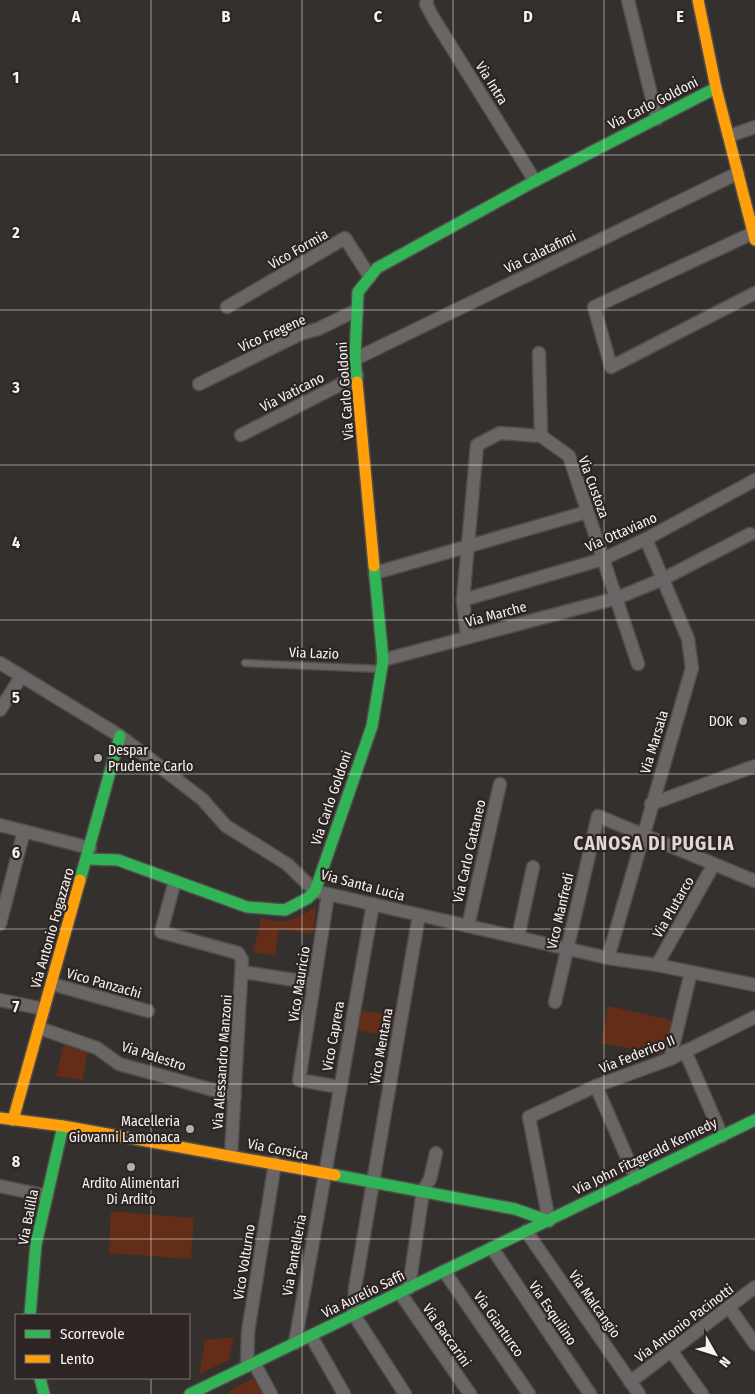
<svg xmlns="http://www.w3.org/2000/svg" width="755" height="1394" font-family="'Fira Sans Condensed',sans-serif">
<rect width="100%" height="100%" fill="#34302e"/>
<!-- green -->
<g fill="#632d17">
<path d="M316 906 313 934 279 929 275 956 253 952 261 918C286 924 295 921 316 906Z"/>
<polygon points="608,1006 671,1020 664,1055 601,1043"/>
<polygon points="359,1010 395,1016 391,1036 355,1030"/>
<polygon points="65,1041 88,1049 82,1083 80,1080 56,1076"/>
<polygon points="111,1211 194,1218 191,1259 109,1253"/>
<polygon points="234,1337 229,1360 199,1374 205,1340"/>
<polygon points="253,1378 263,1394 230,1394 229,1391"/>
</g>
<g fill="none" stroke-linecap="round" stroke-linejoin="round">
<!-- lane casing -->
<g stroke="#504d4b" stroke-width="9">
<polyline id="lane" points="245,663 381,669"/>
</g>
<!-- street casing -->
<g stroke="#504d4b" stroke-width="15">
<g id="street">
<polyline points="427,0 426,4 434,19 535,181"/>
<polyline points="628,0 657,119"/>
<polyline points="729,136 755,127"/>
<polyline points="753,233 594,307 611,367 755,293"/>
<polyline points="227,307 345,238 370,277"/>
<polyline points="539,353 541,436"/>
<polyline points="355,359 738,173"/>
<polyline points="199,384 300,334 318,329 357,310"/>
<polyline points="241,435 357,376"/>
<polyline points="375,573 587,512"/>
<polyline points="463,600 603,559 646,539 755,480"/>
<polyline points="467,637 463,600 477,445 500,433 541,436 569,456 638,664"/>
<polyline points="383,660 617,598 663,579 750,534"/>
<polyline points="0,663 120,736 202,799 226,826 287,864 315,891 608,958 657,965 755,985"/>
<polyline points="0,710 21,677"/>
<polyline points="651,804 755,766"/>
<polyline points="0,825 90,848"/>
<polyline points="175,881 161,932 238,953 242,960 231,1155"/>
<polyline points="328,894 299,1080 339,1087"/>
<polyline points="0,924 24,831"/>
<polyline points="468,926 500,784"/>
<polyline points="518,937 533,867"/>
<polyline points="608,958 692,668 688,639 646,539"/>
<polyline points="657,965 714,864"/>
<polyline points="243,972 314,983"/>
<polyline points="52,984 148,1011"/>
<polyline points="0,1000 44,1009"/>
<polyline points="555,1002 598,816 755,881"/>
<polyline points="39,1028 97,1048 119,1064 235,1096"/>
<polyline points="685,1051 722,1136"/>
<polyline points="670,1059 691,972"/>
<polyline points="596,1086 636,1178"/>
<polyline points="0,1186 47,1196"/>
<polyline points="549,1221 529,1117 596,1086 670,1059 755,1017"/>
<polyline points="526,1231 639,1394"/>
<polyline points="492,1248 590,1394"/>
<polyline points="444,1271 529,1394"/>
<polyline points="409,1288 423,1191 430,1179 436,1153"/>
<polyline points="400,1293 470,1394"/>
<polyline points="729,1307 755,1344"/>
<polyline points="311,1336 344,1394"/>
<polyline points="295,1343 373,904"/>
<polyline points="672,1352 702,1394"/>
<polyline points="254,1363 271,1394"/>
<polyline points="247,1366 248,1332 275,1163"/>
<polyline points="630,1382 755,1287"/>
<polyline points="405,1394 354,1315 355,1288 373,1182 419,915"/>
</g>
</g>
<!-- fast casing -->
<g stroke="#504d4b" stroke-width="14">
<g id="fast">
<polyline points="357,382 355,356 358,292 377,268 535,181 716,88"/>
<polyline points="87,859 118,860 247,907 285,910 308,898 315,891 372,726 383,660 374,566"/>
<polyline points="80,880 120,736"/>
<polyline points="335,1175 515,1209 549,1221"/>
<polyline points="30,1315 36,1244 63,1126"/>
<polyline points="40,1378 44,1394"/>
<polyline points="190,1394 755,1120"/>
</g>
</g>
<!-- slow casing -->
<g stroke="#504d4b" stroke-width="14">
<g id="slow">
<polyline points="698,0 716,88 755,240"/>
<polyline points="357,382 374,566"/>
<polyline points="0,1118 63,1126 335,1175"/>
<polyline points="13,1120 80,880"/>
</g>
</g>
<!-- lane -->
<use href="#lane" stroke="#696665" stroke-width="6"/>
<!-- street -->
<use href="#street" stroke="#696665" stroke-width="12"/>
<!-- fast -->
<use href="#fast" stroke="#30b455" stroke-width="11"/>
<!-- slow -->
<use href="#slow" stroke="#ff9f0a" stroke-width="11"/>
</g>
<!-- grid -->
<path fill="none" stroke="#f7f3f1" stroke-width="1" stroke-opacity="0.55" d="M151 0V1315M302 0V1394M453 0V1394M604 0V1394M0 155H755M0 310H755M0 465H755M0 620H755M0 774H755M0 929H755M0 1084H755M0 1239H755M151 1378V1394"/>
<!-- markers -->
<g fill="#b3afad" stroke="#2c2523" stroke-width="2">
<circle cx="743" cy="721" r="5"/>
<circle cx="98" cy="758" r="5"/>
<circle cx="190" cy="1129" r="5"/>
<circle cx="131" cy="1167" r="5"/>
</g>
<g text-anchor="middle" stroke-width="4.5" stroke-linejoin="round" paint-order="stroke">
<!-- street labels -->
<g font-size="14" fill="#f7f3f1" stroke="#2c2523">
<text transform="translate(492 83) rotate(58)" y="5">Via Intra</text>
<text transform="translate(653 103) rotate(-27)" y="5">Via Carlo Goldoni</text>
<text transform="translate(298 249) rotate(-30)" y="5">Vico Formia</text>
<text transform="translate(540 252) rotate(-26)" y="5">Via Calatafimi</text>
<text transform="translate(272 333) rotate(-24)" y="5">Vico Fregene</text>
<text transform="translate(345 391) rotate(-94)" y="5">Via Carlo Goldoni</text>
<text transform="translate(292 392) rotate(-27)" y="5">Via Vaticano</text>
<text transform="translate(594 487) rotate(70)" y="5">Via Custoza</text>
<text transform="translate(621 532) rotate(-24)" y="5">Via Ottaviano</text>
<text transform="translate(496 614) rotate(-15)" y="5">Via Marche</text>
<text transform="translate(314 653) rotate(2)" y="5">Via Lazio</text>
<text transform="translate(654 742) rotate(-73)" y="5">Via Marsala</text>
<text transform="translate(331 798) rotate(-71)" y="5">Via Carlo Goldoni</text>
<text transform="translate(469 851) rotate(-77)" y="5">Via Carlo Cattaneo</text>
<text transform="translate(363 885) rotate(15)" y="5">Via Santa Lucia</text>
<text transform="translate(673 907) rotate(-60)" y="5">Via Plutarco</text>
<text transform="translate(560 911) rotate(-77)" y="5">Vico Manfredi</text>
<text transform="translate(52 928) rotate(-74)" y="5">Via Antonio Fogazzaro</text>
<text transform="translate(104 983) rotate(16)" y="5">Vico Panzachi</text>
<text transform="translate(299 984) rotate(-81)" y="5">Vico Mauricio</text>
<text transform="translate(333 1036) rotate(-80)" y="5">Vico Caprera</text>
<text transform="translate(381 1046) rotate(-80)" y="5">Vico Mentana</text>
<text transform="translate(637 1054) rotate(-22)" y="5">Via Federico II</text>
<text transform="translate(154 1056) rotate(18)" y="5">Via Palestro</text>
<text transform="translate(222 1062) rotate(-86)" y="5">Via Alessandro Manzoni</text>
<text transform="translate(278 1149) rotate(11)" y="5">Via Corsica</text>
<text transform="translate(645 1156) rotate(-26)" y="5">Via John Fitzgerald Kennedy</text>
<text transform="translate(28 1217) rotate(-79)" y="5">Via Balilla</text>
<text transform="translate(294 1255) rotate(-80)" y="5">Via Pantelleria</text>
<text transform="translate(244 1262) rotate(-81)" y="5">Vico Volturno</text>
<text transform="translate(363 1294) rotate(-26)" y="5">Via Aurelio Saffi</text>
<text transform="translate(595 1304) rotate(55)" y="5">Via Malcangio</text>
<text transform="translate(553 1313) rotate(56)" y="5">Via Esquilino</text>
<text transform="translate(684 1323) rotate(-37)" y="5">Via Antonio Pacinotti</text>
<text transform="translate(499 1324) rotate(55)" y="5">Via Gianturco</text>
<text transform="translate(447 1335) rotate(55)" y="5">Via Baccarini</text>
</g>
<!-- poi labels -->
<g font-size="14" fill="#f7f3f1" stroke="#2c2523" text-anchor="end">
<text x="733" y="726">DOK</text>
<text x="108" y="755" text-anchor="start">Despar<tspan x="108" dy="16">Prudente Carlo</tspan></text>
<text x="180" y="1126">Macelleria<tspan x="180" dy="16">Giovanni Lamonaca</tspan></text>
<text x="131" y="1188" text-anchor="middle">Ardito Alimentari<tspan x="131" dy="16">Di Ardito</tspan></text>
</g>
<!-- district labels -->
<g font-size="19" font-weight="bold" letter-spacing="1" fill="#e1d8d4" stroke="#2c2523">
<text x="654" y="850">CANOSA DI PUGLIA</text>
</g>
</g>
<g font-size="16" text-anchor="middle" font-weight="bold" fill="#f7f3f1" stroke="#2c2523" stroke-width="4.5" stroke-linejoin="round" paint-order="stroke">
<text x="76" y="22">A</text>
<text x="226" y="22">B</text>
<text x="378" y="22">C</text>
<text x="528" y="22">D</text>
<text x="680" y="22">E</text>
<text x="16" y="83">1</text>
<text x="16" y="238">2</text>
<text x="16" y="393">3</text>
<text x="16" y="548">4</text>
<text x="16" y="703">5</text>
<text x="16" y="858">6</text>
<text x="16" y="1012">7</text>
<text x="16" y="1167">8</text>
</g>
<!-- legend -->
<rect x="15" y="1314" width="175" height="65" fill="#2c2523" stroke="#7d7775"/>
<rect x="25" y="1330" width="25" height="8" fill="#30b455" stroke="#7d7775"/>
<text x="60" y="1339" font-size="15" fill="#f7f3f1">Scorrevole</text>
<rect x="25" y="1355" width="25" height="8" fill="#ff9f0a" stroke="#7d7775"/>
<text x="60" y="1364" font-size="15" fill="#f7f3f1">Lento</text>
<!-- north arrow -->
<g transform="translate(715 1354) rotate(129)" stroke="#2c2523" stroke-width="4" paint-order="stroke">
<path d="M0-4L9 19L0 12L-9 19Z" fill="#f7f3f1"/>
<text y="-8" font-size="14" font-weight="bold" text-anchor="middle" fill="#f7f3f1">N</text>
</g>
</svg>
